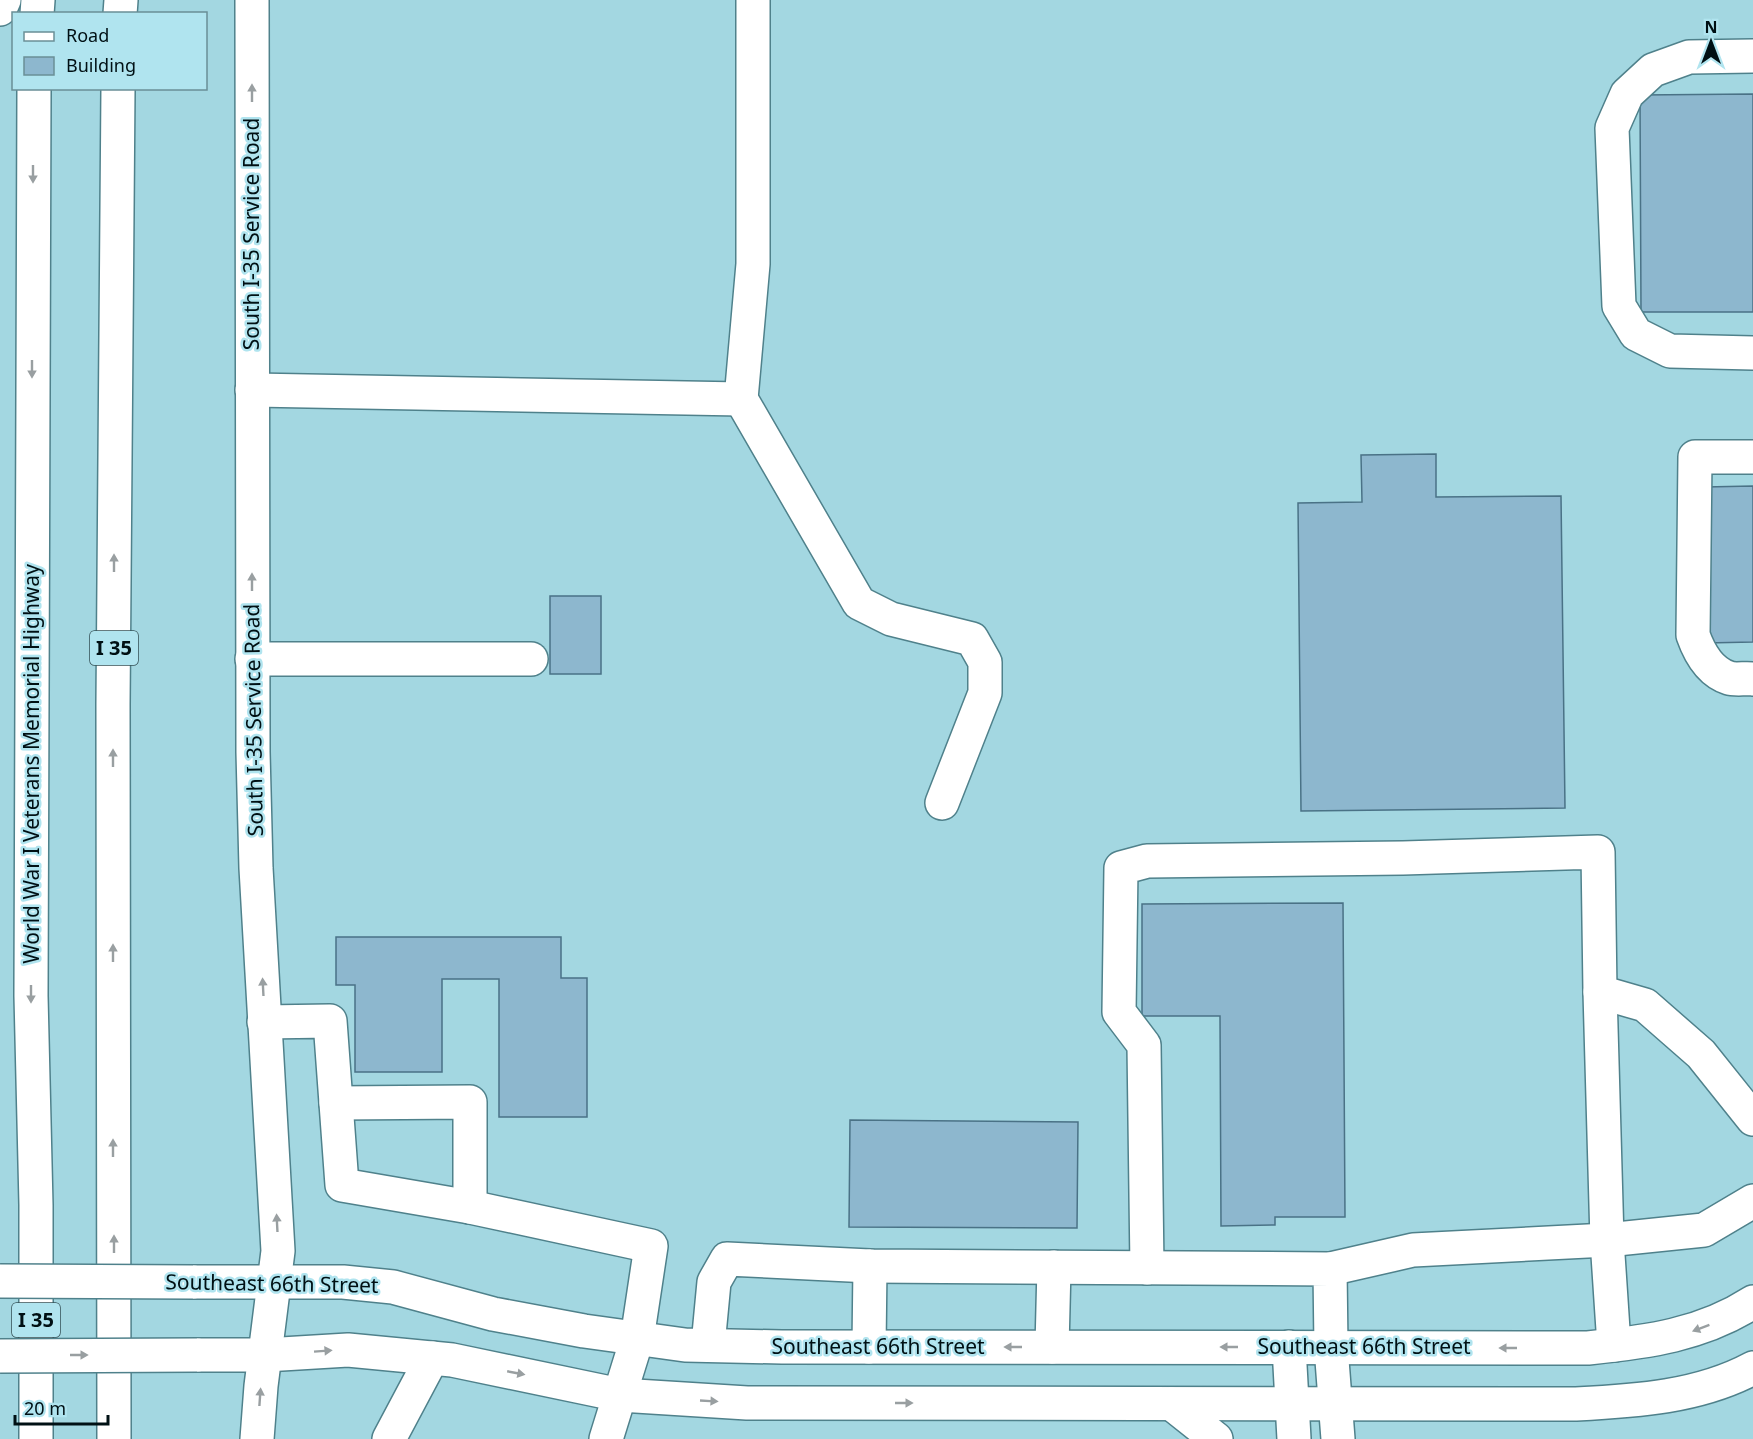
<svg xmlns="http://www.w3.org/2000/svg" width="1753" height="1439" font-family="'Noto Sans',sans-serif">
<rect width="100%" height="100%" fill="#a3d7e1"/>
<!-- building -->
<g fill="#8db7ce" stroke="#4a7286" stroke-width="1.5">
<polygon points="1753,94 1753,312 1641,312 1640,95"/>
<polygon points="1436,454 1436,497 1561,496 1565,808 1301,811 1298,503 1362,502 1361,455"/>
<polygon points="1753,486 1753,642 1706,643 1705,487"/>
<rect x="550" y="596" width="51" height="78"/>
<polygon points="1343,903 1345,1217 1275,1217 1275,1225 1221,1226 1220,1016 1142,1016 1142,904"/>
<polygon points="336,937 561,937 561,978 587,978 587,1117 499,1117 499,979 442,979 442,1072 355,1072 355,985 336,985"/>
<polygon points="850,1120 1078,1122 1077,1228 849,1227"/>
</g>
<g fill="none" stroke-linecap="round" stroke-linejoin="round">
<!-- minor casing -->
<g stroke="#4f818b" stroke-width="36">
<g id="minor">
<polyline points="753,0 753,264 741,399 859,603 891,619 972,639 985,662 985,693 942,803"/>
<polyline points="1753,56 1689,57 1653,70 1627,94 1612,128 1619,306 1636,334 1670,351 1753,353"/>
<polyline points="252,390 741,399"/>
<path d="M1753 457H1695L1693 635C1699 652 1710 672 1729 678 1735 680 1746 678 1753 679"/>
<polyline points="252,659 531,659"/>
<polyline points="1600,992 1607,1240 1614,1345"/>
<polyline points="264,1022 330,1021 342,1185 470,1207 651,1246 637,1339 606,1439"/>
<polyline points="336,1103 470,1102 470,1207"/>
<polyline points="1147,1268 1144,1045 1119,1012 1121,868 1147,861 1403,858 1598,852 1600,992 1645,1005 1701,1054 1753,1119"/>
<polyline points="1330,1269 1413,1250 1607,1240 1704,1230 1753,1201"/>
<polyline points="708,1345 714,1282 727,1259 870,1266 1330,1269 1331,1347 1338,1439"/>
<polyline points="869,1347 870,1266"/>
<polyline points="1052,1347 1054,1267"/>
<polyline points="1289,1347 1294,1439"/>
<polyline points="389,1439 432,1358"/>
</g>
</g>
<!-- major casing -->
<g stroke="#4f818b" stroke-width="36">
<g id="major">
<polyline points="252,0 253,752 256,868 278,1251 261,1386 257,1439"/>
<path d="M193 1282H343L393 1287 493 1314 584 1331 685 1345 782 1347 1588 1348C1647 1342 1702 1335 1753 1302"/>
<path d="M197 1355H265L348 1350 452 1360 620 1395 747 1403 1576 1404C1636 1401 1699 1397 1753 1368"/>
<polyline points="1172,1404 1216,1439"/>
</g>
</g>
<!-- highway casing -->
<g stroke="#4f818b" stroke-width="36">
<g id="highway">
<polyline points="0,9 4,0"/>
<polyline points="37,14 38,0"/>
<polyline points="120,14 121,0"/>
<polyline points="34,88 31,996 36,1205 36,1439"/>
<polyline points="114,1439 113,704 118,88"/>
</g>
</g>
<!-- minor -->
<use href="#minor" stroke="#fff" stroke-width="33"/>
<!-- major -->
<use href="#major" stroke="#fff" stroke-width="33"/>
<!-- highway -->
<use href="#highway" stroke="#fff" stroke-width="33"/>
<!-- major-bridge casing -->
<g stroke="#4f818b" stroke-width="36" stroke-linecap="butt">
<g id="major-bridge">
<polyline points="0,1281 193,1282"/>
<polyline points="0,1356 197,1355"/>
</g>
</g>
<!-- major-bridge -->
<use href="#major-bridge" stroke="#fff" stroke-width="33"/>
</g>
<!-- one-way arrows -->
<defs><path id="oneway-solid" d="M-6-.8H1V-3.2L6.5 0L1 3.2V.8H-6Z" transform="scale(1.5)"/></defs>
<g fill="#999fa1">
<use href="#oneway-solid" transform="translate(252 93) rotate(-90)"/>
<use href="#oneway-solid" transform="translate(33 174) rotate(90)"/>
<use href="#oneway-solid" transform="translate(32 369) rotate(90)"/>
<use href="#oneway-solid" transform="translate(114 563) rotate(-90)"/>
<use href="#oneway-solid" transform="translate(252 582) rotate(-90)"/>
<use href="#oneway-solid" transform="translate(113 758) rotate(-90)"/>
<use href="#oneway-solid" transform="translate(113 953) rotate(-90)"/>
<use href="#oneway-solid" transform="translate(263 987) rotate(-93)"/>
<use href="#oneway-solid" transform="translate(31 994) rotate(90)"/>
<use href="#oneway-solid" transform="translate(113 1148) rotate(-90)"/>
<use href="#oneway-solid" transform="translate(277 1223) rotate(-93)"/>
<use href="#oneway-solid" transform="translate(114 1244) rotate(-90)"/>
<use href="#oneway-solid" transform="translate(1701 1328) rotate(159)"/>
<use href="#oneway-solid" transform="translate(1013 1347) rotate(180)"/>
<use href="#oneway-solid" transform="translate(1229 1347) rotate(-180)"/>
<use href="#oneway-solid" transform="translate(1508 1348) rotate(-180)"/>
<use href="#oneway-solid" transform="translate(323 1351) rotate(-4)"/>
<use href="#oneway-solid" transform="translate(79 1355)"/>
<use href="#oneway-solid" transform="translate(516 1373) rotate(11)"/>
<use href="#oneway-solid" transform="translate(260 1397) rotate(-86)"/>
<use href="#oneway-solid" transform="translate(709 1401) rotate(3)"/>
<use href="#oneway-solid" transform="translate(904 1403)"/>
</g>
<g text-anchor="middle" stroke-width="5" stroke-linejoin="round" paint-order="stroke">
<!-- shield labels -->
<g fill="#b0e4ef" stroke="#355056" stroke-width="1.5">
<rect x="90" y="631" width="48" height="34" rx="4.5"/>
<rect x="12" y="1303" width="48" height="34" rx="4.5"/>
</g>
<g font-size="20" font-weight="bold" fill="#001014">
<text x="114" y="655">I 35</text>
<text x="36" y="1327">I 35</text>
</g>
<!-- street labels -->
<g font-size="21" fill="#001014" stroke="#b0e4ef">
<text transform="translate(252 234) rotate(-90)" y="7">South I-35 Service Road</text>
<text transform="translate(254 720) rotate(-91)" y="7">South I-35 Service Road</text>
<text transform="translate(32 764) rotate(-90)" y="7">World War I Veterans Memorial Highway</text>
<text transform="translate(272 1284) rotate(1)" y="7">Southeast 66th Street</text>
<text x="878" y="1354">Southeast 66th Street</text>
<text x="1364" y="1354">Southeast 66th Street</text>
</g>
</g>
<!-- legend -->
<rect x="12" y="12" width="195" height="78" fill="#b0e4ef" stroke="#6a8f97" stroke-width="1.5"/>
<rect x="24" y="32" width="30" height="9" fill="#ffffff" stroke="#6a8f97" stroke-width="1.5"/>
<text x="66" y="42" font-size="18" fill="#001014">Road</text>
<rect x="24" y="57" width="30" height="18" fill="#8db7ce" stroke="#6a8f97" stroke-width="1.5"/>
<text x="66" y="72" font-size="18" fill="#001014">Building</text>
<!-- north arrow -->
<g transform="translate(1711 42)" stroke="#b0e4ef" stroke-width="4.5" paint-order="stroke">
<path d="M0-4.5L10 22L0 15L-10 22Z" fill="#001014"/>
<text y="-9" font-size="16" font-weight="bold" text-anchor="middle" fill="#001014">N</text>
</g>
<!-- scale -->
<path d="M15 1415v9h93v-9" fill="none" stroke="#001014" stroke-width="3"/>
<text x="24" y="1415" font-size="18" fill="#001014" stroke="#b0e4ef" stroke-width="4.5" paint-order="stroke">20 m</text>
</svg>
